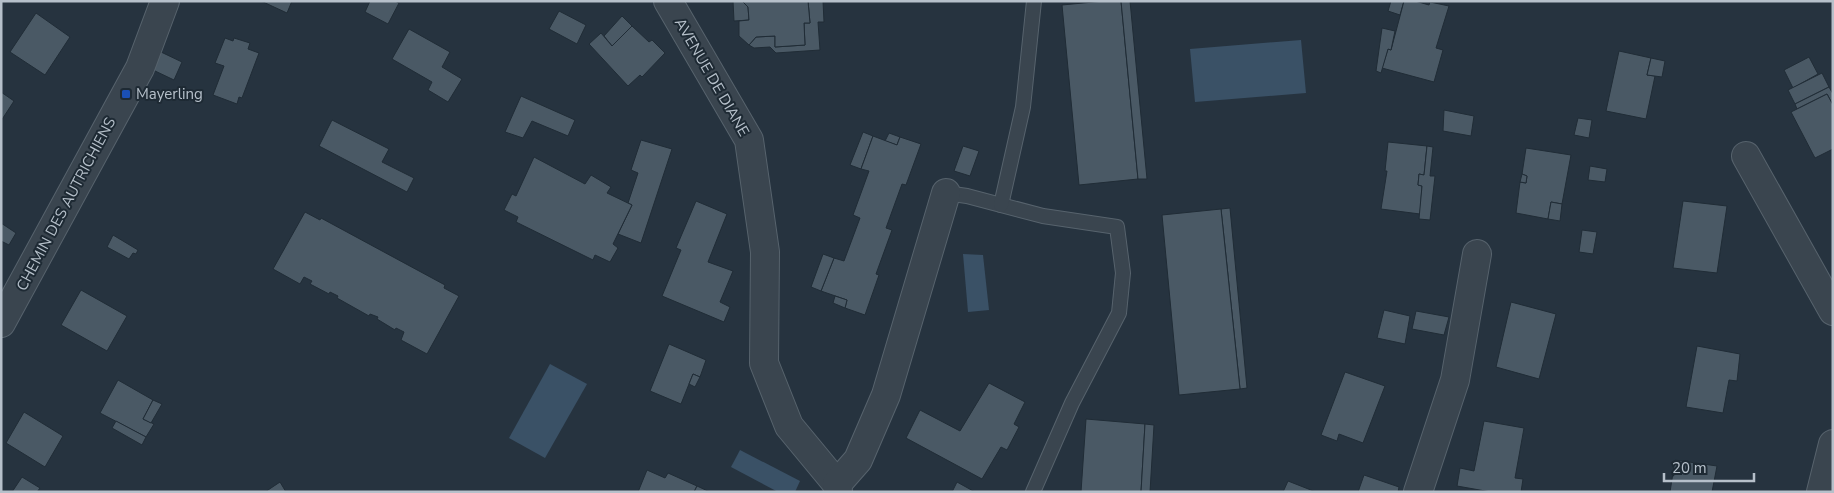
<svg xmlns="http://www.w3.org/2000/svg" width="1834" height="493" font-family="'Nunito Sans',sans-serif">
<rect width="100%" height="100%" fill="#26333f"/>
<!-- water -->
<g fill="#3a5166">
<polygon points="1301,40 1306,93 1195,102 1190,49"/>
<polygon points="963,254 983,255 989,310 968,312"/>
<polygon points="550,364 587,384 545,458 509,438"/>
<polygon points="740,450 800,481 795,492 778,492 731,467"/>
</g>
<!-- building -->
<g fill="#4a5965" stroke="#202c36">
<polygon points="261,1 292,1 287,13"/>
<polygon points="370,1 395,1 399,3 388,24 365,12"/>
<polygon points="733,1 742,1 748,7 749,20 734,21"/>
<polygon points="808,1 823,1 824,22 818,22 820,50 776,53 770,47 754,48 749,45 756,37 775,36 775,47 805,45 804,23 810,23"/>
<polygon points="808,1 810,23 804,23 805,45 775,47 775,36 756,37 749,45 739,36 739,21 749,20 748,7 742,1"/>
<polygon points="1104,1 1121,1 1138,179 1079,185 1062,5"/>
<polygon points="1121,1 1130,1 1147,179 1138,179"/>
<polygon points="1391,1 1404,1 1400,15 1388,11"/>
<polygon points="1404,1 1415,1 1429,5 1430,2 1449,6 1436,48 1443,50 1434,82 1382,68 1388,49 1391,50"/>
<polygon points="559,11 586,25 577,44 549,29"/>
<polygon points="36,13 70,37 45,75 10,52"/>
<polygon points="622,16 632,26 612,46 604,36"/>
<polygon points="632,26 649,42 652,40 665,53 642,77 640,75 628,86 589,44 601,33 612,46"/>
<polygon points="1382,28 1395,31 1391,50 1388,49 1381,73 1376,71"/>
<polygon points="409,29 450,52 442,67 462,79 448,102 428,90 432,82 392,59"/>
<polygon points="225,38 233,41 234,38 250,43 248,49 259,53 242,98 239,97 237,104 213,95 224,66 215,63"/>
<polygon points="1619,51 1651,58 1647,75 1655,76 1646,119 1606,111"/>
<polygon points="161,52 182,62 174,80 153,70"/>
<polygon points="1809,57 1818,74 1793,88 1784,70"/>
<polygon points="1651,58 1665,61 1662,77 1647,75"/>
<polygon points="1822,73 1829,87 1795,104 1788,90"/>
<polygon points="1829,87 1833,94 1833,105 1827,94 1797,109 1795,104"/>
<polygon points="1,92 14,101 1,121"/>
<polygon points="1827,94 1833,105 1833,149 1815,158 1791,112"/>
<polygon points="521,96 575,120 568,136 532,121 523,138 505,132"/>
<polygon points="1444,110 1474,116 1471,136 1443,131"/>
<polygon points="1578,118 1592,120 1589,138 1574,135"/>
<polygon points="332,120 389,149 382,162 414,178 407,192 319,146"/>
<polygon points="863,132 873,136 861,169 850,165"/>
<polygon points="889,133 900,137 897,145 885,141"/>
<polygon points="873,136 897,145 900,137 921,144 906,185 902,184 886,228 892,230 876,274 879,275 865,315 845,308 847,300 821,291 834,258 844,261 860,218 853,215 869,171 861,169"/>
<polygon points="641,140 672,149 641,243 618,234 632,205 628,203 638,173 631,170"/>
<polygon points="1388,142 1427,146 1424,175 1419,174 1418,185 1422,186 1420,214 1381,209 1387,171 1385,171"/>
<polygon points="963,146 979,151 970,176 954,171"/>
<polygon points="1427,146 1433,147 1430,176 1435,176 1430,220 1419,219 1422,186 1418,185 1419,174 1424,175"/>
<polygon points="1526,148 1571,155 1562,204 1551,202 1548,219 1516,213 1520,182 1526,183 1527,176 1522,174"/>
<polygon points="534,157 585,184 591,175 611,187 607,193 632,205 613,244 618,248 610,262 595,255 593,260 516,222 518,217 504,210 512,194 516,196"/>
<polygon points="1590,166 1607,169 1605,182 1588,180"/>
<polygon points="1522,174 1527,176 1526,183 1520,182"/>
<polygon points="696,201 727,214 708,262 733,271 720,302 730,307 724,322 662,296 681,250 676,248"/>
<polygon points="1683,201 1727,206 1717,273 1673,268"/>
<polygon points="1551,202 1562,204 1560,221 1548,219"/>
<polygon points="1230,208 1247,388 1240,389 1221,209"/>
<polygon points="1221,209 1240,389 1179,395 1162,215"/>
<polygon points="305,212 320,220 321,218 445,285 444,288 459,296 427,354 401,340 404,332 396,328 395,330 377,319 378,317 370,314 369,316 337,298 338,296 330,292 329,294 310,284 312,281 304,277 300,284 273,269"/>
<polygon points="1,223 16,233 9,245 1,241"/>
<polygon points="1582,230 1597,232 1593,254 1579,252"/>
<polygon points="113,235 138,250 136,254 133,253 129,259 107,247"/>
<polygon points="823,254 834,258 821,291 811,287"/>
<polygon points="81,290 127,316 107,351 61,325"/>
<polygon points="835,296 847,300 845,308 833,303"/>
<polygon points="1511,302 1556,314 1539,379 1496,367"/>
<polygon points="1384,310 1410,316 1405,344 1377,338"/>
<polygon points="1416,311 1449,317 1444,335 1412,329"/>
<polygon points="669,344 706,360 700,377 693,374 681,404 650,391"/>
<polygon points="1697,346 1740,354 1737,381 1729,380 1723,413 1686,407"/>
<polygon points="1345,372 1385,386 1363,443 1339,434 1337,441 1321,435"/>
<polygon points="693,374 700,377 695,387 689,384"/>
<polygon points="118,380 153,400 143,419 154,424 146,437 100,413"/>
<polygon points="989,383 1025,402 1014,424 1019,427 1007,450 1001,447 982,479 906,438 920,410 960,431"/>
<polygon points="153,400 162,404 151,423 143,419"/>
<polygon points="24,412 63,436 45,467 6,443"/>
<polygon points="1086,419 1145,424 1141,492 1081,492"/>
<polygon points="116,421 146,437 142,445 112,428"/>
<polygon points="1484,421 1524,428 1515,478 1523,479 1521,492 1491,492 1457,486 1460,468 1474,471"/>
<polygon points="1145,424 1154,425 1150,492 1141,492"/>
<polygon points="1675,460 1717,466 1712,492 1670,492"/>
<polygon points="647,470 665,478 668,473 697,486 694,492 638,492"/>
<polygon points="1364,475 1399,487 1398,492 1358,492"/>
<polygon points="22,477 40,488 37,492 12,492"/>
<polygon points="1288,481 1316,492 1283,492"/>
<polygon points="280,482 286,492 265,492"/>
<polygon points="957,482 975,492 952,492"/>
<polygon points="697,486 710,492 694,492"/>
</g>
<g fill="none" stroke-linecap="round" stroke-linejoin="round">
<!-- service casing -->
<g stroke="#57636d" stroke-width="16">
<g id="service">
<polyline points="946,193 967,196 1043,216 1117,227 1123,273 1119,313 1072,403 1033,492"/>
<polyline points="1001,205 1023,107 1034,1"/>
</g>
</g>
<!-- minor casing -->
<g stroke="#57636d" stroke-width="30">
<g id="minor">
<polyline points="668,1 749,140 765,252 764,363 789,426 837,484 838,492"/>
<polyline points="1746,156 1833,311"/>
<polyline points="1,323 140,68 165,1"/>
<polyline points="837,484 858,460 886,395 946,193"/>
<polyline points="1418,492 1455,380 1477,254"/>
<polyline points="1821,492 1833,444"/>
</g>
</g>
<!-- service -->
<use href="#service" stroke="#3a454f" stroke-width="14"/>
<!-- minor -->
<use href="#minor" stroke="#3a454f" stroke-width="28"/>
</g>
<!-- markers -->
<rect fill="#1a4fb4" stroke="#1e2a34" stroke-width="2" x="121" y="89" width="10" height="10" rx="2.5"/>
<g text-anchor="middle" stroke-width="4" stroke-linejoin="round" paint-order="stroke">
<!-- street labels -->
<g font-size="15" fill="#b6c0ca" stroke="#1e2a34">
<text transform="translate(712 77) rotate(60)" y="5">AVENUE DE DIANE</text>
<text transform="translate(66 204) rotate(-62)" y="5">CHEMIN DES AUTRICHIENS</text>
</g>
<!-- poi labels -->
<g font-size="15" fill="#b6c0ca" stroke="#1e2a34" text-anchor="start">
<text x="136" y="99">Mayerling</text>
</g>
</g>
<!-- border -->
<rect width="1834" height="493" fill="none" stroke="#b6c0ca" stroke-width="5"/>
<!-- scale -->
<path d="M1664 473v8h90v-8" fill="none" stroke="#b6c0ca" stroke-width="2.5"/>
<text x="1672" y="473" font-size="15" fill="#b6c0ca" stroke="#1e2a34" stroke-width="4" paint-order="stroke">20 m</text>
</svg>
